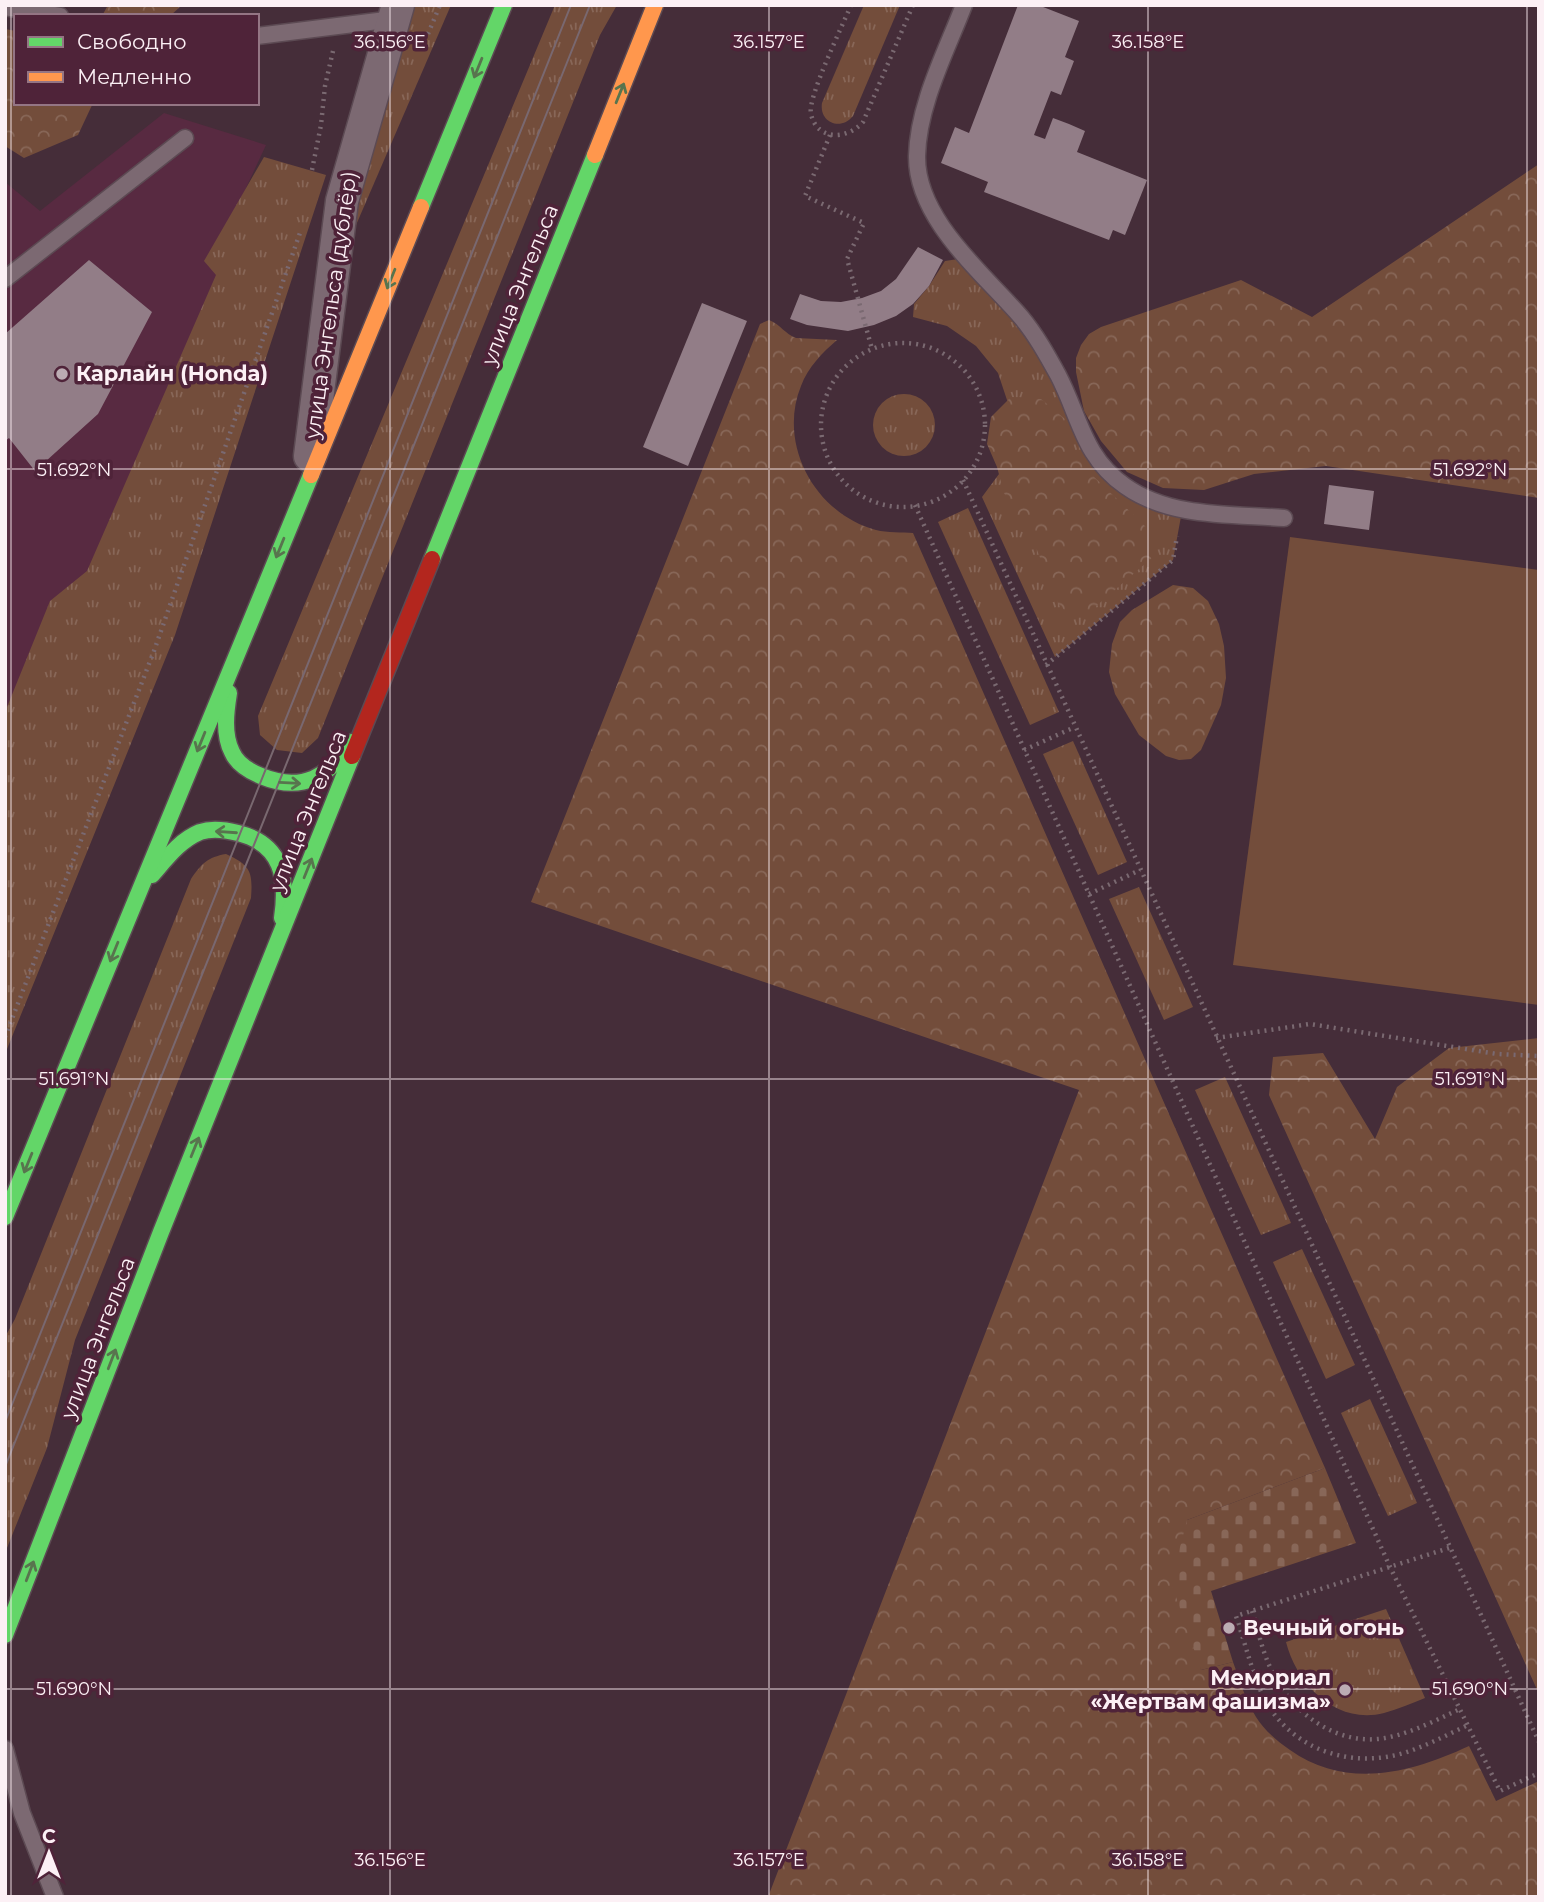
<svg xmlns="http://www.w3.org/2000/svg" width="1544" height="1902" font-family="Montserrat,sans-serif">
<defs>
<pattern id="grass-tufts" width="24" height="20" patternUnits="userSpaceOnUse" patternTransform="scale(1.75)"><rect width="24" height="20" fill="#734d3b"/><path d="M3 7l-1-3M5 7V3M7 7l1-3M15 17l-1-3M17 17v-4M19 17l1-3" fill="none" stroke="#886758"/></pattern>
<pattern id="forest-crowns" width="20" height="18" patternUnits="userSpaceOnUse" patternTransform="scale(1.75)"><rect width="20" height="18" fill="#734d3b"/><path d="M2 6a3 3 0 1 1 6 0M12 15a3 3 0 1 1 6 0" fill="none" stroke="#886758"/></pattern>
<pattern id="cemetery-stones" width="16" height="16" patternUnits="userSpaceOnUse" patternTransform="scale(1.75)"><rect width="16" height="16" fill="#734d3b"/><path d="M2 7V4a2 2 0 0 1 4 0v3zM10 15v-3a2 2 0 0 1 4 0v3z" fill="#886758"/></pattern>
</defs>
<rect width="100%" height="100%" fill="#452d39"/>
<!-- built -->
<polygon fill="#582a41" points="164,113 266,145 212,261 224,277 5,820 5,182 40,211"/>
<!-- grass -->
<g fill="url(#grass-tufts)">
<polygon points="408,5 451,5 353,232 360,161"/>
<polygon points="555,5 617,5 600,35 318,738 302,753 277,750 260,735 258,716"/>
<path d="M864 5H900L853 116C841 131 819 123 822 103Z"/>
<polygon points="264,157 326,175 175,635 5,1054 5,712 50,601 87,571 216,275 204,261"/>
<polygon points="965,258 1022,319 1109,474 1182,511 1173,560 1055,657 982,497 999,474 1009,406 998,373 976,346 947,326 913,317 914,304 929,286 945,261"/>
<circle cx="904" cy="425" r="31"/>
<polygon points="968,508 1059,712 1030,725 938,522"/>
<polygon points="1073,741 1127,862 1098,875 1043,754"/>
<path d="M226 854C250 865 253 871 251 898L75 1340 47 1448 5 1553V1337L15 1319 191 879C201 864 208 857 226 854Z"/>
<polygon points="1139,887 1193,1007 1164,1020 1109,899"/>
<polygon points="1225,1077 1291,1223 1261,1235 1195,1090"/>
<polygon points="1302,1249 1355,1365 1326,1379 1273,1262"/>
<polygon points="1370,1399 1417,1503 1388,1516 1341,1413"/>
<path d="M1386 1609 1425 1698C1412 1703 1398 1709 1384 1713 1336 1725 1297 1685 1286 1642Z"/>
</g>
<!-- forest -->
<g fill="url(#forest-crowns)">
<polygon points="108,5 182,5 170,16 102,16"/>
<polygon points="5,29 16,31 16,103 93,103 78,135 24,158 5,146"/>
<polygon points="1539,164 1539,498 1326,466 1254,474 1204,490 1163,488 1127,472 1101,441 1084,411 1076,372 1076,358 1081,345 1089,334 1101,327 1241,280 1312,317"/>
<path d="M769 320C781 325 785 334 796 338L837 340C823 352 808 367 801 386 777 445 816 514 876 530 887 533 902 532 913 533L1325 1468 1187 1520 1201 1670 1233 1662C1240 1681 1245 1699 1256 1717 1264 1730 1277 1741 1290 1750 1347 1790 1411 1773 1469 1746L1496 1801 1539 1781V1897H768L1079 1090 531 902 760 324Z"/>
<path d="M1011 397 1041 399 1065 419 1074 451 1091 474 1147 528 1157 542V549L1154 556 1094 608C1080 616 1071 618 1059 605L1037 550 1004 493 997 467 987 444 991 417Z"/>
<polygon points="1173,585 1193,588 1208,601 1219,624 1224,646 1226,678 1221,705 1201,750 1191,759 1179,760 1166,756 1139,735 1115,694 1109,672 1112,644 1120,622 1132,610"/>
<polygon points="1539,1038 1539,1694 1269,1095 1273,1057 1323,1053 1375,1139 1397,1087 1449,1048"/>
</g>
<!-- cemetery -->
<polygon fill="url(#cemetery-stones)" points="1325,1468 1356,1543 1211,1591 1233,1662 1201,1670 1171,1582 1187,1520"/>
<!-- pitch -->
<polygon fill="#734d3b" points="1290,537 1539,570 1539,1005 1233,965"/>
<!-- building -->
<g fill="#927d87">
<polygon points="1018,5 1038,5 1079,21 1065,57 1074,61 1061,95 1051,91 1034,135 1045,139 1053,118 1069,124 1085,131 1077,152 1147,180 1125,235 1113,230 1109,240 984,192 988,182 941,163 955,127 969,133"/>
<polygon points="918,247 943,260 929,286 913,304 896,316 874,325 848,331 807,325 790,319 800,294 821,301 841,302 862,298 881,291 896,279"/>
<polygon points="89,260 152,312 98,414 35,471 9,438 5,441 5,334"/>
<polygon points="702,303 747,321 688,466 643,447"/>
<polygon points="1329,485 1374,491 1369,530 1324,524"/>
</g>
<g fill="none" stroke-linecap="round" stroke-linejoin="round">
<!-- lane casing -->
<g stroke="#5c4a53" stroke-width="19">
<g id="lane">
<path d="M964 5C946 52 918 105 917 156 916 219 983 273 1021 317 1036 335 1047 355 1058 375 1080 417 1083 457 1125 486 1170 518 1231 514 1284 518"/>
<polyline points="5,7 60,16"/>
<polyline points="257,36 394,19 393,16"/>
<polyline points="5,279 185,138"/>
<polyline points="5,1749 22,1813 55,1897"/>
</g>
</g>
<!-- street casing -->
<g stroke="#5c4a53" stroke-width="35">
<polyline id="street" points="310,456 342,201 398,5"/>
</g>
<!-- fast casing -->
<g stroke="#5c4a53" stroke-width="19">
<g id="fast">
<polyline points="421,207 504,5"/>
<polyline points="432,559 595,155"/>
<path d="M229 693C226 712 223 734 232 752 237 764 249 771 261 776 302 793 329 777 352 742"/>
<path d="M152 875C166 859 180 840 200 832 212 828 226 830 238 833 282 844 288 878 282 918"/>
<polyline points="5,1217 311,475"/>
<polyline points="5,1635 161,1232 352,756"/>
</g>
</g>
<!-- slow casing -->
<g stroke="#5c4a53" stroke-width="19">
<g id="slow">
<polyline points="595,155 655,5"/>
<polyline points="311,475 421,207"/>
</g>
</g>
<!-- jam casing -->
<g stroke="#5c4a53" stroke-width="19">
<polyline id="jam" points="352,756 432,559"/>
</g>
<!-- path -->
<g stroke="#7a6971" stroke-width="4.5" stroke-dasharray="2 5" stroke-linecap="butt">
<path d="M851 5C843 25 807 98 811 114 817 141 847 140 863 122L913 5"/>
<polyline points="428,34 440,5"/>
<polyline points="830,135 805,196 864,223 847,259 872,349"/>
<polyline points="312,170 321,125 325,86 333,51"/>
<circle cx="903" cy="425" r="82"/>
<polyline points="963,480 1539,1742"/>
<polyline points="915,505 1390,1567 1500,1791 1539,1773"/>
<polyline points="1046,665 1173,560 1177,536"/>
<polyline points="1024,750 1075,727"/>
<polyline points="1089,894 1140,870"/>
<polyline points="5,1037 154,651 301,230"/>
<polyline points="1216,1038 1310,1024 1497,1054 1539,1056"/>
<path d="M1449 1548 1236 1616C1244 1640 1250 1664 1259 1687 1283 1748 1350 1772 1410 1751 1430 1744 1449 1734 1468 1725"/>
<path d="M1252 1611C1258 1630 1262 1650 1270 1667 1289 1711 1336 1747 1385 1738 1412 1733 1436 1720 1460 1709"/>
</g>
<!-- lane -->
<use href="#lane" stroke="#7c6972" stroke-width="16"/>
<!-- street -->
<use href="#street" stroke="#7c6972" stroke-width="32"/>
<!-- fast -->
<use href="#fast" stroke="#63d668" stroke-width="16"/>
<!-- slow -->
<use href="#slow" stroke="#ff974d" stroke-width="16"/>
<!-- jam -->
<use href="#jam" stroke="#b3261e" stroke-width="16"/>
<!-- tram -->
<g stroke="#796870" stroke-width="2">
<polyline points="5,1422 571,5"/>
<polyline points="5,1467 590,5"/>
</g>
</g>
<!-- one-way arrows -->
<defs><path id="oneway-shaft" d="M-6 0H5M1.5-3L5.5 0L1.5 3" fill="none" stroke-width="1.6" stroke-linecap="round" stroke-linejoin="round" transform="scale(1.75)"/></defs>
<g stroke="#58744e">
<use href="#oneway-shaft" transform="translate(478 68) rotate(112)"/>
<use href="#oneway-shaft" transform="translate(620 93) rotate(-68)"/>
<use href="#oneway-shaft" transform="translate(391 279) rotate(112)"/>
<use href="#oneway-shaft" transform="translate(280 548) rotate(112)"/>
<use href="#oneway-shaft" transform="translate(201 742) rotate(112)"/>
<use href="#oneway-shaft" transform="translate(290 783) rotate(3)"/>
<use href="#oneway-shaft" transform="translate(226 832) rotate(-176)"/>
<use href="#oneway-shaft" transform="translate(308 868) rotate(-68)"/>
<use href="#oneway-shaft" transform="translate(114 952) rotate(112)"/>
<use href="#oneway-shaft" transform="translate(195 1147) rotate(-68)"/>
<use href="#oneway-shaft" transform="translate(28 1163) rotate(112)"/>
<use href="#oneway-shaft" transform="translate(112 1359) rotate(-69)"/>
<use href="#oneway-shaft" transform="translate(30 1571) rotate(-69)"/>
</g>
<!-- ticks -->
<path fill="none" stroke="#fcf0f5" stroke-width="2" stroke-opacity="0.45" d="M11 5V1897M390 5V1897M769 5V1897M1148 5V1897M1527 5V1897M5 469H1539M5 1079H1539M5 1689H1539"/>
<!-- markers -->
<g fill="#bcacb3" stroke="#4f2339" stroke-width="2.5">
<circle cx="62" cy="374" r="7"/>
<circle cx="1229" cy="1628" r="7"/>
<circle cx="1345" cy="1690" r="7"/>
</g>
<g text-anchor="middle" stroke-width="7" stroke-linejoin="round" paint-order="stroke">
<!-- street labels -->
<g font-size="21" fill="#fcf0f5" stroke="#4f2339">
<text transform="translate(520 285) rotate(-68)" y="7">улица Энгельса</text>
<text transform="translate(331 305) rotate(-82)" y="7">улица Энгельса (дублёр)</text>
<text transform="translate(308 811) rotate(-68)" y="7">улица Энгельса</text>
<text transform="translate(98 1338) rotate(-69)" y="7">улица Энгельса</text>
</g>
<!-- poi labels -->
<g font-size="21" font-weight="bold" fill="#fcf0f5" stroke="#4f2339" text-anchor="start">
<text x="76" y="381">Карлайн (Honda)</text>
<text x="1243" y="1635">Вечный огонь</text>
<text x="1331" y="1685" text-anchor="end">Мемориал<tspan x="1331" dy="24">«Жертвам фашизма»</tspan></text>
</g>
</g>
<g font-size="18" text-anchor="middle" fill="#fcf0f5" stroke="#4f2339" stroke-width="7" stroke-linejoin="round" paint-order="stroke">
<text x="390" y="48">36.156°E</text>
<text x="769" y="48">36.157°E</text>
<text x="1148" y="48">36.158°E</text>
<text x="74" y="476">51.692°N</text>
<text x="1470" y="476">51.692°N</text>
<text x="74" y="1085">51.691°N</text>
<text x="1470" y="1085">51.691°N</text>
<text x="74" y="1695">51.690°N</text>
<text x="1470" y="1695">51.690°N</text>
<text x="390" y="1866">36.156°E</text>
<text x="769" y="1866">36.157°E</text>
<text x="1148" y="1866">36.158°E</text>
</g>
<!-- border -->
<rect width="1544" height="1902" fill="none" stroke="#fcf0f5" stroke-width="14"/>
<!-- legend -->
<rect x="14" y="14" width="245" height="91" fill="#4f2339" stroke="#947584" stroke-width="2"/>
<rect x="28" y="37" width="35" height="10" fill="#63d668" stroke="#947584" stroke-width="2"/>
<text x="77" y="49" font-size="21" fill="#fcf0f5">Свободно</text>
<rect x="28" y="72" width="35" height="10" fill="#ff974d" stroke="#947584" stroke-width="2"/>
<text x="77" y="84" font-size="21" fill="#fcf0f5">Медленно</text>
<!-- north arrow -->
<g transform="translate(49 1853)" stroke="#4f2339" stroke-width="5" paint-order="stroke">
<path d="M0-5L12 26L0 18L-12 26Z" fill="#fcf0f5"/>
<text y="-10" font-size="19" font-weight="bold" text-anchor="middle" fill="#fcf0f5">С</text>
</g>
</svg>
